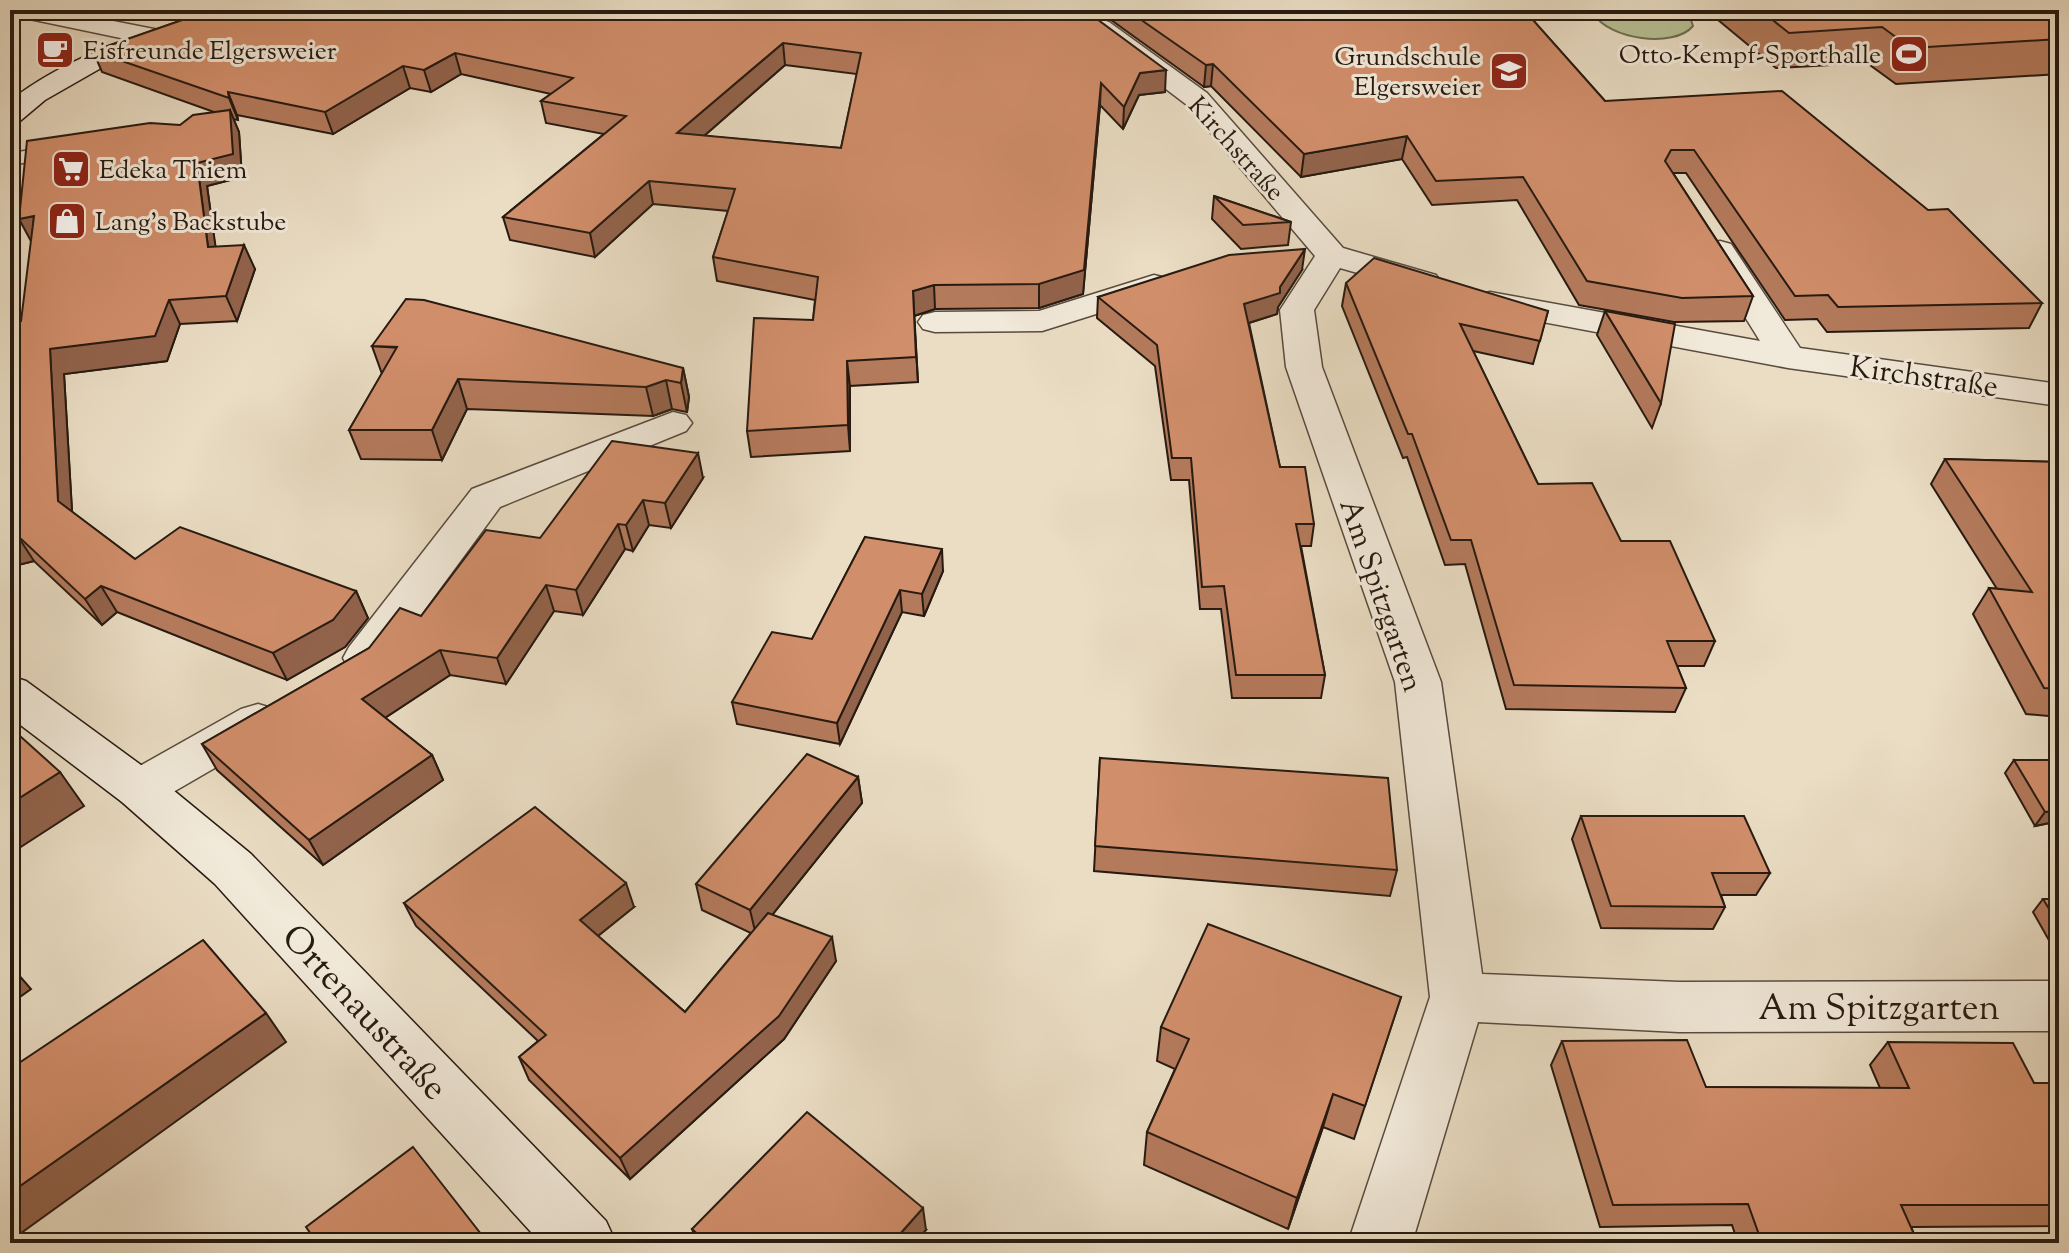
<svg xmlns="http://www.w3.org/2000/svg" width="2069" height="1253" font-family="'Sorts Mill Goudy',serif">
<rect width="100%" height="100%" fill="#eaddc4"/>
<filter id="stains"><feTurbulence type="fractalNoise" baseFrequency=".0025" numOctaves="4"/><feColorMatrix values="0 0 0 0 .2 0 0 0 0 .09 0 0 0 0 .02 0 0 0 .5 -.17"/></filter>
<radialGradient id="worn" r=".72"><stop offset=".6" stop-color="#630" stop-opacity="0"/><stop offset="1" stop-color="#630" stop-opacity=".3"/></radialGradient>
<!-- green -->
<path fill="#b6c195" stroke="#6e6e53" stroke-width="2" d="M1595 10H1678L1691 20 1693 26C1674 49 1608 39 1594 14Z"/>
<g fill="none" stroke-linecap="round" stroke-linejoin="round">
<!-- lane casing -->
<g stroke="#584b3e" stroke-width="3">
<polygon id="lane" points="68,145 79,151 75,155 10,165 10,153"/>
</g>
<!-- street casing -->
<g stroke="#584b3e" stroke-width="3">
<g id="street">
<polygon points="10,10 57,10 159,30 172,38 159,46 20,17 11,15"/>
<polygon points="1036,10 1073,10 1109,22 1207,93 1343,248 1436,275 1441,282 1436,289 1424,292 1340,268 1314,310 1322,367 1441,682 1482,974 1679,982 2059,981 2059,1031 1679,1032 1478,1022 1412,1243 1348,1243 1430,997 1395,682 1286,367 1280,310 1315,256 1187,105 1091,32 1039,15"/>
<polygon points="1720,241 1731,244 1800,348 2059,384 2059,406 1788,368 1490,312 1478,309 1473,302 1478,295 1490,292 1760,341 1704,251 1709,244"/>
<polygon points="1154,275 1166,278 1171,285 1166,292 1042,331 935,332 923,329 918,322 923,315 935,312 1039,311"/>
<polygon points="673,412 686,415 692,423 686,431 500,507 381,669 365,674 349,669 343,658 349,647 472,489"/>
<polygon points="258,704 275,709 281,721 275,733 156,802 139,808 122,802 114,789 122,776 241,709"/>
</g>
</g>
<!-- secondary casing -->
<g stroke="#271a11" stroke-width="3">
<g id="secondary">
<path d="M219 10H257L254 15 101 68 45 100 20 121 10 123V101C71 53 146 33 219 10Z"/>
<polygon points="10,676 26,681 156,776 251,854 606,1221 616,1243 541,1243 215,884 122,802 10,717"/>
</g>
</g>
<!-- lane -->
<use href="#lane" fill="#f1e9d9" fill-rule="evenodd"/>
<!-- street -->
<use href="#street" fill="#f1e9d9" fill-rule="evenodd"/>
<!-- secondary -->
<use href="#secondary" fill="#f1e9d9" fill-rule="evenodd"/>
</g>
<!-- wall -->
<g fill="#b47a5c" stroke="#271a11" stroke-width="2" fill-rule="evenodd">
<polygon points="131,10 209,10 185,18"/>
<path d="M211 10H861L852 19 1165 92 1139 95 1123 129 1100 105 1083 294 1039 308 935 309 914 316 918 382 850 386V451L751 457 747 431 813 320 815 300 717 281 713 257 728 211 653 204 595 257 510 240 503 217 604 134 546 123 541 101 551 94 461 74 431 92 410 88 333 134 237 115 238 120 233 119 239 132 242 177 207 186 215 246 255 269 237 321 180 324 167 361 64 374 72 512 135 559 356 591 368 618 345 647 287 680 117 612 102 625 34 561 10 567V322L21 321 180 125 214 112 102 72 93 51ZM785 65 857 74 841 148 704 136Z"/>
<polygon points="1082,10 1524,10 1605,101 2042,303 2029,328 1827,332 1817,319 1785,320 1686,173 1673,173 1753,296 1744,321 1674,322 1579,305 1517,200 1432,205 1402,159 1301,177 1211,86 1204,87 1111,20"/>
<polygon points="1706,10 2059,10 2059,74 1896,84 1867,63 1776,68"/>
<polygon points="1214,196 1291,222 1288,245 1241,249 1212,219"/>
<polygon points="1302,270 1278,307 1277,314 1249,323 1280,467 1314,524 1311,546 1301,546 1325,675 1321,698 1232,698 1221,609 1200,609 1189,480 1171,480 1155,366 1097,318 1098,297"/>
<polygon points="1346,283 1548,311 1533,364 1473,351 1538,484 1621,541 1715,641 1704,666 1677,666 1686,688 1675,712 1506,709 1465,564 1445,565 1407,457 1403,458 1342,306"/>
<polygon points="1605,311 1661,403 1652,428 1597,335"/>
<polygon points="372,346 683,368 689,397 687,412 672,409 653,416 467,409 442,460 361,459 349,430 382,374"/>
<polygon points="1945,459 2059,462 2059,717 2026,714 1973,614 1989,588 1997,589 1931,484"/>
<polygon points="703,478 671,528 649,525 633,551 625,549 583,615 554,611 506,684 450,675 385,718 432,755 443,780 323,865 217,770 202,744 369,648 421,616 540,538"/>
<polygon points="865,537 943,571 924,616 902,612 840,744 737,724 732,702 812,639"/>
<polygon points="1100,758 1397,870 1390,896 1094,871"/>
<polygon points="2014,760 2059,821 2035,826 2005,773"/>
<polygon points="858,777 862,803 772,915 836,961 784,1039 630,1179 529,1080 519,1057 538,1041 416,926 404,903 634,907 598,936 685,1012 751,933 702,910 696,884"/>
<polygon points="1581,816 1770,873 1756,895 1721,895 1725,907 1713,929 1601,928 1572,839"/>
<polygon points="2043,899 2059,899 2059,958 2033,912"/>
<polygon points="1401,997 1354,1139 1323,1127 1288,1229 1144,1165 1147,1132 1175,1069 1157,1061 1161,1027"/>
<polygon points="1562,1041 1706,1087 1880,1088 1870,1065 1888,1042 2034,1083 2059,1083 2059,1226 1911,1227 1918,1243 1738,1243 1732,1225 1600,1227 1551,1065"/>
<polygon points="692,1229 926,1230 914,1243 697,1243"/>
</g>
<!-- shaded-wall -->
<g fill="#92634b" stroke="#271a11" stroke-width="2">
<polygon points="182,10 209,10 185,18"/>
<polygon points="839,10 861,10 841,31"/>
<polygon points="783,43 785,65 681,156 677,133"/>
<polygon points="455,53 461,74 431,92 424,70"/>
<polygon points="1213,64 1211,86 1204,87 1206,65"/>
<polygon points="403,66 410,88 333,134 325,112"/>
<polygon points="1166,70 1165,92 1139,95 1123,129 1124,107 1140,73"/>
<polygon points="1101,83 1100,105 1083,294 1039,308 1039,284"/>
<polygon points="228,92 237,115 238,120 229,98"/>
<polygon points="230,110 239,132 242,177 207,186 219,271 208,247 197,163"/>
<polygon points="1407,136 1402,159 1301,177 1304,154"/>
<polygon points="649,181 653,204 595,257 590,233"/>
<polygon points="34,216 32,243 19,219"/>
<polygon points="244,245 255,269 237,321 226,296"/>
<polygon points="1305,249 1302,270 1278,307 1277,314 1242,325 1244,304 1280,287"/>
<polygon points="934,285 935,309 914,316 918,382 913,291"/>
<polygon points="169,300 180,324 167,361 64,374 73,527 58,501 50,349"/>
<polygon points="847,361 850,386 850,451 848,425"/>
<polygon points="683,368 689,397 687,412 681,383"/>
<polygon points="458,379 467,409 442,460 432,430"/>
<polygon points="666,380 672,409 653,416 646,387"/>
<polygon points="698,453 703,478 671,528 665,503"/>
<polygon points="643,500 649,525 633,551 626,525"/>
<polygon points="618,524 625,549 583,615 576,590"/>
<polygon points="17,535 34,561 10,567 10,537"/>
<polygon points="942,549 943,571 924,616 922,594"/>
<polygon points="546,585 554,611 506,684 497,658"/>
<polygon points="101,586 117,612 102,625 85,599"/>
<polygon points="900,590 902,612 840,744 837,723"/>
<polygon points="356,591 368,618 345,647 287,680 273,653"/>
<polygon points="440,650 450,675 374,725 362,699"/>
<polygon points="432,755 443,780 323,865 309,840"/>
<polygon points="60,772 84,806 10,854 10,804"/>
<polygon points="858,777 862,803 756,935 750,910"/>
<polygon points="2059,810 2059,821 2035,826 2045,812"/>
<polygon points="626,883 634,907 589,943 580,920"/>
<polygon points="832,937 836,961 784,1039 630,1179 620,1158"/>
<polygon points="10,965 31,989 10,1004"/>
<polygon points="266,1013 286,1042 10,1241 10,1193"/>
<polygon points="1333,1094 1323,1127 1288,1229 1297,1198"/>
<polygon points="923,1208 926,1230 914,1243 892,1243"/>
</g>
<!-- building -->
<g fill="#d18e6b" stroke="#271a11" stroke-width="2" fill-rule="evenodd">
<path d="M211 10H839L843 19H866L874 10H1078L1090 14 1166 70 1140 73 1124 107 1101 83 1084 270 1039 284 934 285 913 291 916 357 847 361 848 425 747 431 754 318 813 320 818 277 713 257 735 189 649 181 590 233 503 217 626 116 541 101 573 78 455 53 424 70 403 66 325 112 228 92 229 98 93 51ZM783 43 861 53 841 148 677 133Z"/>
<polygon points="1127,10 1524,10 1605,101 1782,91 1928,210 1948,209 2042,303 1838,307 1828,295 1795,296 1694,150 1671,150 1665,161 1753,296 1682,298 1587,281 1523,177 1436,181 1407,136 1304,154 1213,64 1206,65"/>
<polygon points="1760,10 2059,10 2059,39 1911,48 1882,27 1789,33"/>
<polygon points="230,110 233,154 197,163 208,247 244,245 226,296 169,300 155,336 50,349 58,501 135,559 180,527 356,591 333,620 273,653 101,586 85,599 17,535 10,537 10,322 21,321 34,216 19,219 27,141 150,123 180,125 193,115"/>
<polygon points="1214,196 1291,222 1243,225"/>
<polygon points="1305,249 1280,287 1280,293 1244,304 1280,467 1305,467 1314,524 1296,524 1325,675 1236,675 1224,586 1202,587 1191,458 1172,458 1157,345 1098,297 1229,255"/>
<polygon points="1374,258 1548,311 1540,341 1460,324 1538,484 1592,483 1621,541 1670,541 1715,641 1667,641 1686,688 1514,685 1471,540 1451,540 1412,434 1408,434 1346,283"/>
<polygon points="406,299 424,300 683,368 681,383 666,380 646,387 458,379 432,430 349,430 397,347 372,346"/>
<polygon points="1605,311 1675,324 1661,403"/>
<polygon points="612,441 698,453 665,503 643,500 626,525 618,524 576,590 546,585 497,658 440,650 362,699 432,755 309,840 202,744 369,648 400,608 421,616 486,530 540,538"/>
<polygon points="1945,459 2059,462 2059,689 2044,688 1989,588 2032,592"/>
<polygon points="865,537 942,549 922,594 900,590 837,723 732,702 772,632 812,639"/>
<polygon points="10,727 60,772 10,804"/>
<polygon points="807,754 858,777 750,910 696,884"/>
<polygon points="1100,758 1388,778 1397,870 1095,846"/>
<polygon points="2014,760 2059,760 2059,810 2045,812"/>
<polygon points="535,807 626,883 580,920 685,1012 768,913 832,937 779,1016 620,1158 519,1057 546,1035 404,903"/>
<polygon points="1581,816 1744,816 1770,873 1712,873 1725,907 1611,906"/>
<polygon points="2043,899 2059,899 2059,925"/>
<polygon points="1208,924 1401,997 1365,1106 1333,1094 1297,1198 1147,1132 1189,1039 1161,1027"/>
<polygon points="203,940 266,1013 10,1193 10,1069"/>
<polygon points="1687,1040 1706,1087 1909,1088 1888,1042 2013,1043 2034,1083 2059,1083 2059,1205 1901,1205 1918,1243 1762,1243 1748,1204 1613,1205 1562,1041"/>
<polygon points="807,1112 923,1208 892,1243 707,1243 692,1229"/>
<polygon points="413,1147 488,1243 317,1243 306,1227"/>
</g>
<!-- icons -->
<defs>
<g id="cafe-square" transform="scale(2)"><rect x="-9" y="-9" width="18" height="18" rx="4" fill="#8f2418" stroke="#f1e9d9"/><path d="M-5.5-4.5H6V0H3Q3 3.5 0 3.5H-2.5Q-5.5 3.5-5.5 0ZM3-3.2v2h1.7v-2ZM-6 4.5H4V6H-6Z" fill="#fff"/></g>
<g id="stadium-square" transform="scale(2)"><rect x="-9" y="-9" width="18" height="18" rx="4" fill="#8f2418" stroke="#f1e9d9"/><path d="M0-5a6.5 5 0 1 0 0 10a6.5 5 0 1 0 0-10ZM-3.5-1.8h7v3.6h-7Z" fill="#fff"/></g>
<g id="school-square" transform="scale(2)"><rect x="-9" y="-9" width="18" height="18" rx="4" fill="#8f2418" stroke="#f1e9d9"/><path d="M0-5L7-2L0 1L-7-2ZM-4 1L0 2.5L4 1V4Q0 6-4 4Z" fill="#fff"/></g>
<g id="supermarket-square" transform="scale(2)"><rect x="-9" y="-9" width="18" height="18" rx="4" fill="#8f2418" stroke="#f1e9d9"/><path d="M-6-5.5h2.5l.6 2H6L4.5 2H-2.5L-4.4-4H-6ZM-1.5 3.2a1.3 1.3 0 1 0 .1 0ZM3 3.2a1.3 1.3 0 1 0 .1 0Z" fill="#fff"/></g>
<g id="shop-square" transform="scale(2)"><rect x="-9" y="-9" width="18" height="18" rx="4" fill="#8f2418" stroke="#f1e9d9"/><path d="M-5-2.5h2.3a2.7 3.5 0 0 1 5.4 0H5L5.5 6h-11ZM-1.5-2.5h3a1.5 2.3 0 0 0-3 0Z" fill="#fff"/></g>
</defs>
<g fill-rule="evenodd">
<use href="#cafe-square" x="55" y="50"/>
<use href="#stadium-square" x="1909" y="54"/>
<use href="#school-square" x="1509" y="71"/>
<use href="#supermarket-square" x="71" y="169"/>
<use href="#shop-square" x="67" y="221"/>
</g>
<g text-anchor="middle" stroke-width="6" stroke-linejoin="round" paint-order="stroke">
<!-- far-poi labels -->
<g font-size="26" fill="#271a11" stroke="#f1e9d9" text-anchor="start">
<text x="83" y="59">Eisfreunde Elgersweier</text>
<text x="1881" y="63" text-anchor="end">Otto-Kempf-Sporthalle</text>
<text x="1481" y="65" text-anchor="end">Grundschule<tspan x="1481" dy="30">Elgersweier</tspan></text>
<text x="99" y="178">Edeka Thiem</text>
<text x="95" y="230">Lang's Backstube</text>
</g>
<!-- far-street labels -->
<g font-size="26" fill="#271a11" stroke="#f1e9d9">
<text transform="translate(1237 148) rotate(48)" y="9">Kirchstraße</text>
</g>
<!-- street labels -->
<g font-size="30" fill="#271a11" stroke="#f1e9d9">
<text transform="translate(1924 376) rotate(8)" y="10">Kirchstraße</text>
<text transform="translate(1382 595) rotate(71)" y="10">Am Spitzgarten</text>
</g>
<!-- near-street labels -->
<g font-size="36" fill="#271a11" stroke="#f1e9d9">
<text x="1879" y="1019">Am Spitzgarten</text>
<text transform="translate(366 1011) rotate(47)" y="13">Ortenaustraße</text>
</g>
</g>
<!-- margin -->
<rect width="2069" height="1253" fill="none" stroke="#eaddc4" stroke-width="40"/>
<rect x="12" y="12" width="2045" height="1229" fill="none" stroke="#271a11" stroke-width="4"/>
<rect x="20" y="20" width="2029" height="1213" fill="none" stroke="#271a11" stroke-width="2"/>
<rect width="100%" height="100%" filter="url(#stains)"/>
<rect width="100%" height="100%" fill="url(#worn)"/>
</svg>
